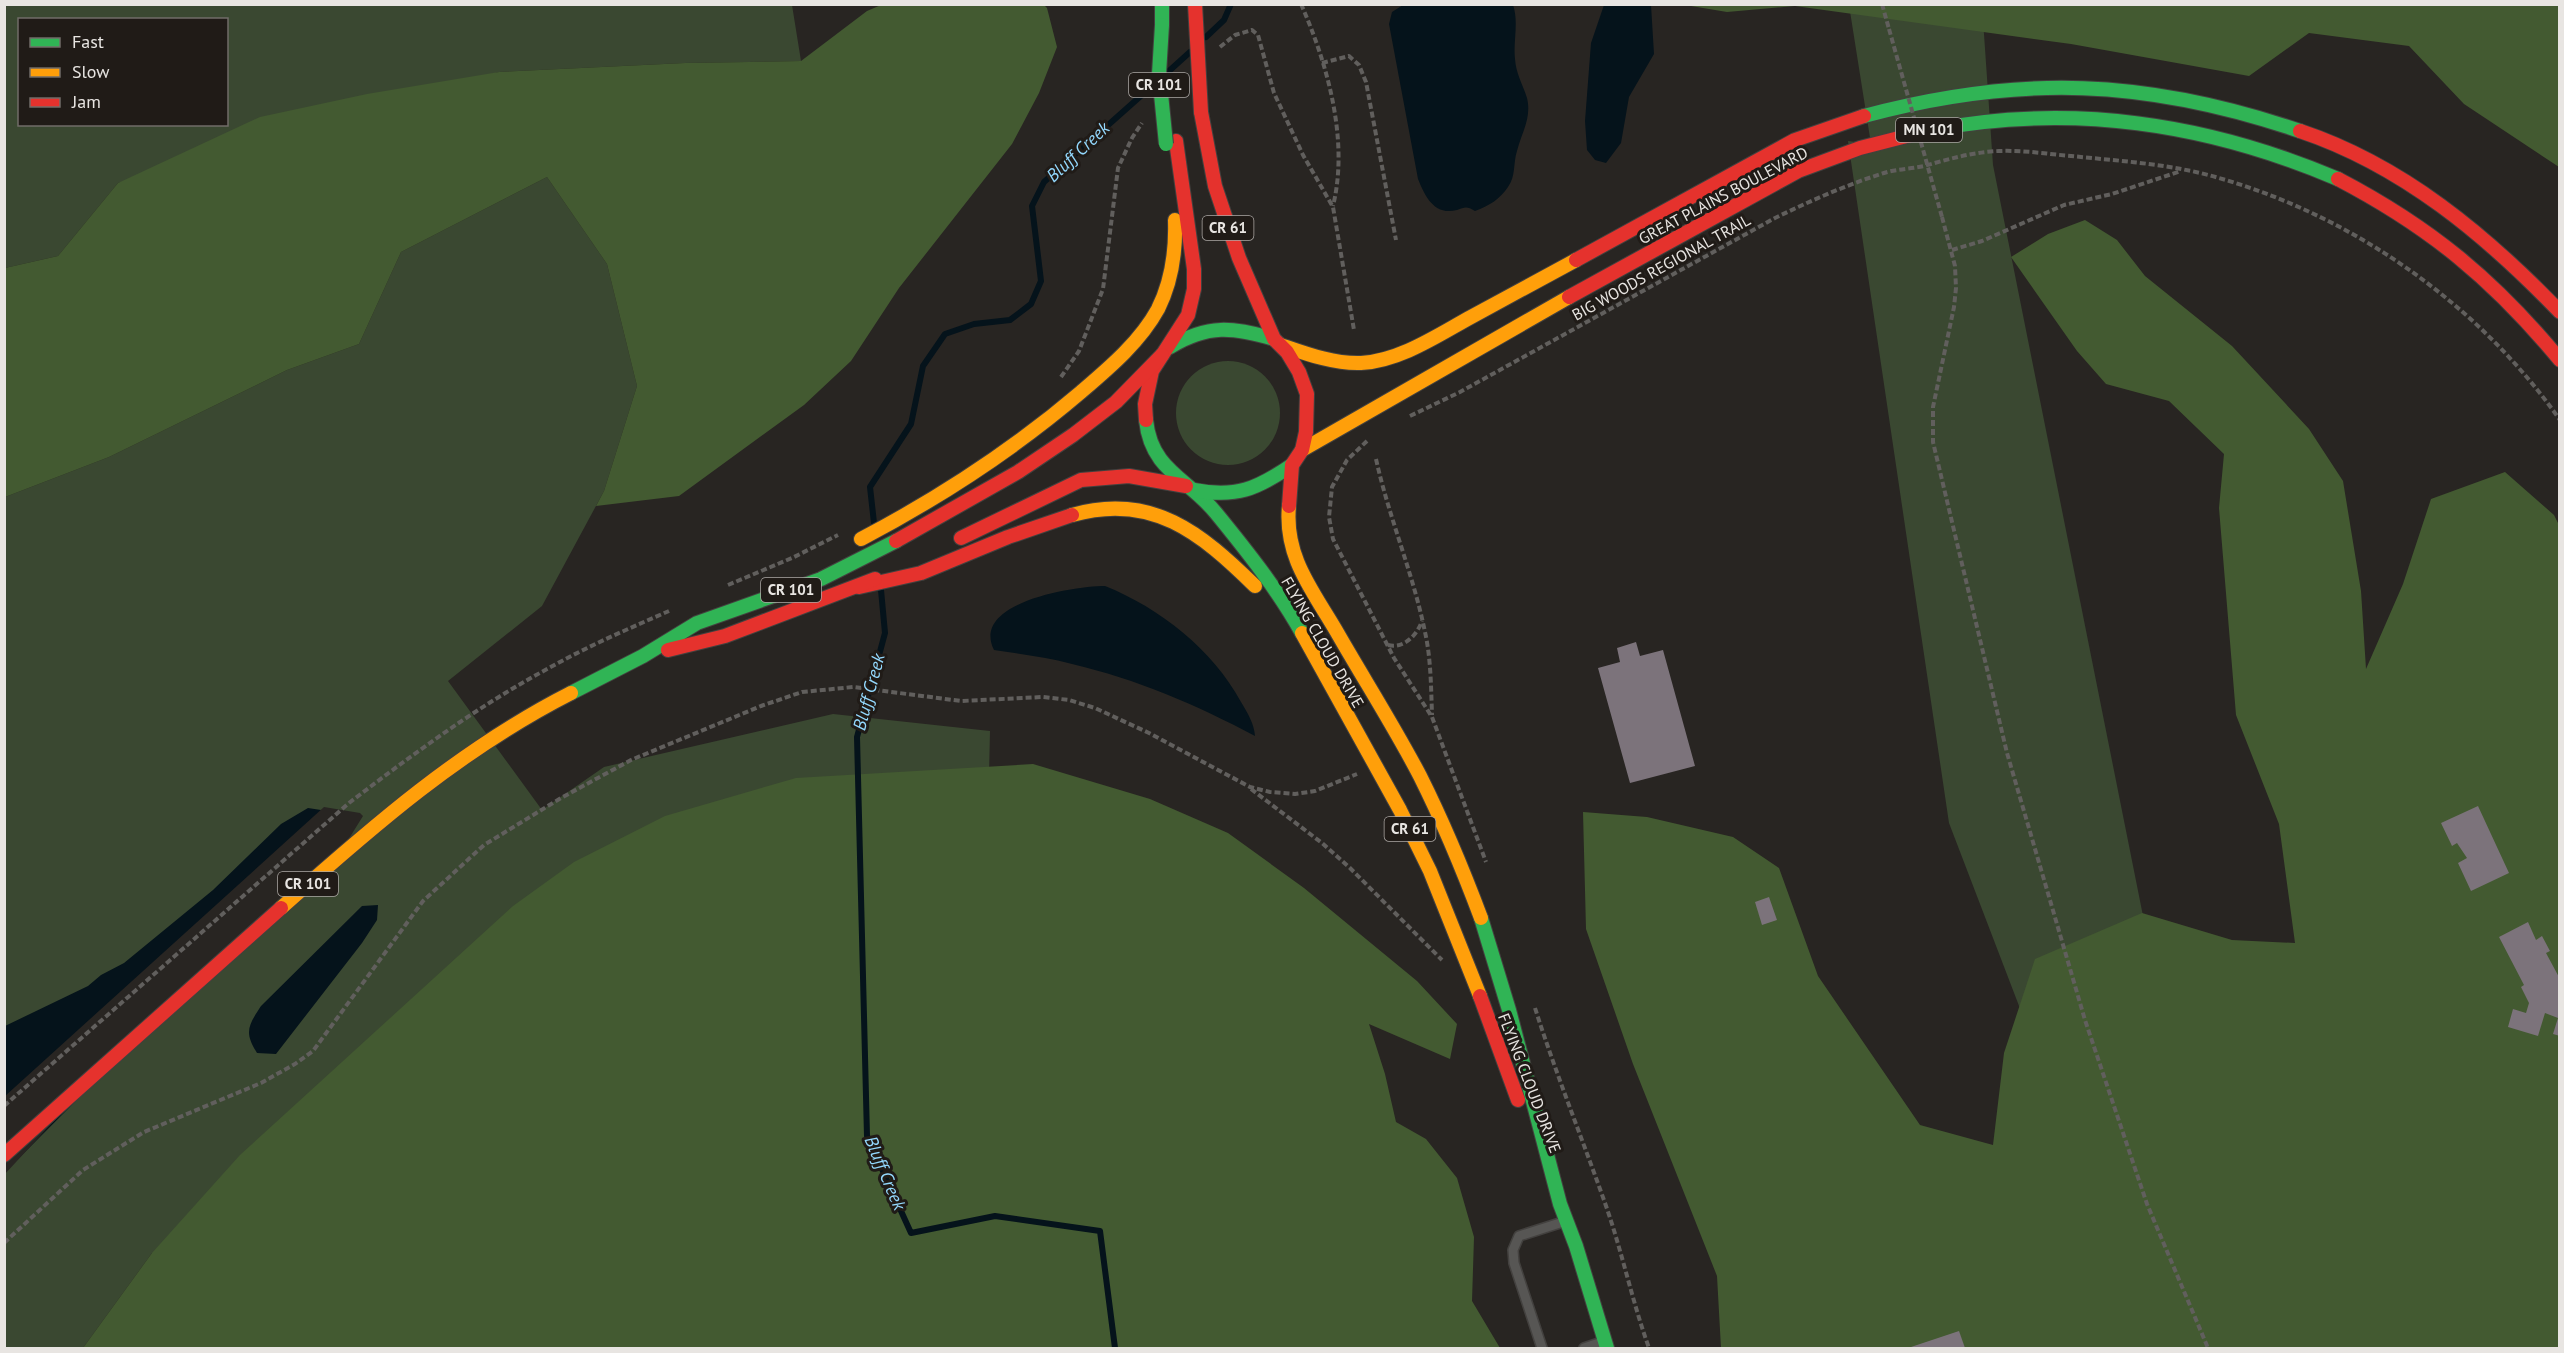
<svg xmlns="http://www.w3.org/2000/svg" width="2564" height="1353" font-family="'PT Sans',sans-serif">
<rect width="100%" height="100%" fill="#282522"/>
<!-- green -->
<g fill="#3a4831" fill-rule="evenodd">
<path d="M4 5H792L801 61 685 63 499 72 118 183 58 256 5 268ZM20 20H226V124H20Z"/>
<polygon points="1849,5 1982,5 1993,165 2171,1056 2150,1348 1949,823 1848,141 1871,144"/>
<polygon points="547,177 607,264 637,386 604,491 542,606 448,681 542,810 604,767 833,714 990,731 982,1087 1080,1348 152,1253 83,1348 5,1348 5,497 109,457 287,370 359,344 401,252"/>
<circle cx="1228" cy="413" r="52"/>
</g>
<!-- forest -->
<g fill="#435a31">
<polygon points="1043,4 1047,8 1057,47 1039,93 1012,144 899,288 851,361 804,405 679,496 596,506 604,491 637,386 607,264 547,177 401,252 359,344 287,370 109,457 5,497 5,268 58,256 118,183 260,117 367,94 499,72 685,63 801,61 867,11 881,5"/>
<polygon points="1685,5 2559,5 2559,167 2464,104 2409,46 2309,33 2249,76 2071,44 1795,6 1727,12"/>
<polygon points="2085,220 2117,240 2145,276 2232,346 2309,429 2343,481 2361,591 2366,669 2403,584 2431,499 2505,472 2554,515 2559,525 2559,1348 1721,1348 1717,1276 1633,1064 1586,929 1583,812 1647,817 1733,837 1779,868 1818,976 1920,1125 1993,1145 2004,1053 2035,959 2142,913 2232,940 2295,943 2279,824 2236,715 2219,508 2224,454 2169,401 2106,384 2077,351 2011,257 2048,234"/>
<polygon points="1033,764 1150,799 1228,833 1304,888 1417,981 1457,1024 1450,1059 1369,1024 1385,1074 1396,1122 1426,1139 1457,1178 1474,1237 1472,1301 1500,1348 83,1348 152,1253 240,1155 513,906 574,862 665,816 796,778"/>
</g>
<!-- water -->
<g fill="#05131b">
<path d="M1403 5H1513C1519 22 1513 41 1515 59 1516 74 1523 85 1527 98 1532 118 1521 134 1517 151 1513 163 1516 176 1508 187 1500 199 1489 206 1475 211 1467 206 1465 207 1457 210 1434 216 1425 196 1418 179L1389 24 1392 12Z"/>
<polygon points="1604,5 1651,5 1654,54 1629,97 1621,143 1606,163 1595,160 1587,150 1585,121 1591,43"/>
<path d="M1105 586C1160 608 1213 650 1241 702 1248 714 1254 723 1255 736 1197 705 1136 679 1072 664 1046 657 1020 654 994 650 970 602 1075 586 1105 586Z"/>
<polygon points="308,808 360,816 5,1172 5,1026 88,986 101,975 124,963 213,890 281,824"/>
<path d="M378 905 377 920 362 943 276 1054 257 1053C244 1032 248 1026 261 1006L362 906Z"/>
</g>
<!-- pier -->
<polygon fill="#282522" points="324,807 360,813 363,816 335,861 131,1038 4,1175 4,1097"/>
<g fill="none" stroke-linecap="round" stroke-linejoin="round">
<!-- stream -->
<g stroke="#05131b" stroke-width="6">
<polyline points="1206,37 1224,20 1231,4"/>
<polyline points="1169,71 1190,52"/>
<polyline points="874,523 870,487 911,424 923,366 945,334 974,324 1010,320 1031,304 1041,281 1032,206 1044,182 1152,86"/>
<polyline points="881,590 885,633 857,737 867,1136 911,1233 995,1216 1100,1231 1115,1348"/>
</g>
</g>
<!-- building -->
<g fill="#7c737b">
<polygon points="1636,642 1640,656 1663,650 1695,766 1630,783 1598,668 1620,662 1617,648"/>
<polygon points="2478,806 2509,873 2471,891 2458,863 2467,858 2457,843 2452,846 2441,823"/>
<polygon points="1769,897 1777,920 1762,925 1755,902"/>
<polygon points="2528,922 2536,940 2542,936 2550,951 2546,953 2560,979 2560,1036 2553,1034 2558,1018 2545,1013 2538,1036 2508,1027 2513,1009 2526,1013 2529,1003 2521,987 2524,985 2499,937"/>
<polygon points="1959,1331 1965,1348 1908,1348"/>
</g>
<g fill="none" stroke-linecap="round" stroke-linejoin="round">
<!-- lane casing -->
<g stroke="#43413f" stroke-width="12">
<g id="lane">
<polyline points="1542,1348 1514,1263 1513,1250 1519,1236 1563,1222"/>
<polyline points="1584,1348 1602,1342"/>
</g>
</g>
<!-- fast casing -->
<g stroke="#43413f" stroke-width="16">
<g id="fast">
<polyline points="1162,4 1162,25"/>
<path d="M1864 116C2020 74 2147 79 2300 131"/>
<path d="M1930 130C2072 103 2206 123 2338 179"/>
<path d="M1170 347C1208 324 1233 327 1274 339"/>
<path d="M1146 420C1151 471 1189 479 1216 513 1247 551 1278 590 1302 633"/>
<path d="M1194 490C1236 498 1257 489 1292 465"/>
<polyline points="571,693 643,656 697,623 821,579 896,541"/>
<polyline points="1481,918 1509,1010 1560,1204 1576,1246 1607,1348"/>
</g>
</g>
<!-- slow casing -->
<g stroke="#43413f" stroke-width="16">
<g id="slow">
<path d="M1281 345C1307 354 1334 364 1361 363 1400 361 1438 335 1471 317 1506 298 1541 279 1576 260"/>
<polyline points="1302,450 1569,297"/>
<path d="M1289 506C1284 558 1314 592 1338 634 1365 681 1395 728 1420 776 1443 822 1463 870 1481 918"/>
<path d="M1072 515C1152 492 1201 533 1255 586"/>
<path d="M861 539C939 498 1013 450 1081 392 1109 368 1140 342 1158 309 1172 281 1176 250 1175 220"/>
<polyline points="1302,633 1400,810 1430,871 1480,996"/>
<path d="M281 908C373 826 461 749 571 693"/>
</g>
</g>
<!-- jam casing -->
<g stroke="#43413f" stroke-width="16">
<g id="jam">
<polyline points="1201,112 1215,186 1239,258 1274,339 1287,352 1299,372 1307,394 1306,432 1302,450 1292,465 1289,506"/>
<path d="M2300 131C2402 165 2486 235 2560 312"/>
<path d="M2338 179C2430 227 2494 280 2560 360"/>
<polyline points="1576,260 1795,140 1864,116"/>
<polyline points="1569,297 1798,171 1860,148 1930,130"/>
<polyline points="1146,420 1145,404 1152,371 1188,315 1194,289 1194,269 1176,141"/>
<polyline points="961,538 1081,480 1129,476 1186,486"/>
<polyline points="896,541 1018,472 1073,435 1116,402 1162,355"/>
<polyline points="859,587 921,573 1008,537 1072,515"/>
<polyline points="668,650 725,636 875,579"/>
<polyline points="1480,996 1518,1100"/>
<polyline points="4,1155 281,908"/>
</g>
</g>
<!-- path -->
<g stroke="#615f5d" stroke-width="4" stroke-dasharray="6 3" stroke-linecap="butt">
<path d="M1301 4C1328 65 1349 141 1333 206"/>
<polyline points="1882,4 1889,29"/>
<polyline points="1220,47 1235,35 1252,30 1258,35 1274,93 1303,155 1333,207 1354,330"/>
<polyline points="1322,63 1349,56 1359,65 1366,82 1396,240"/>
<polyline points="1942,217 1955,266 1956,288 1954,307 1933,407 1933,442 2007,753 2085,1020 2147,1204 2208,1348"/>
<polyline points="1952,250 1982,241 2064,205 2112,194 2181,171"/>
<polyline points="1061,377 1079,351 1103,289 1118,168 1132,138 1142,123"/>
<path d="M1410 416 1460 392 1775 218C1810 201 1846 185 1884 173 1896 169 1911 169 1924 166 1949 159 1973 152 1999 151 2024 150 2047 154 2071 156 2120 161 2172 164 2219 178 2355 217 2479 305 2560 420"/>
<polyline points="1367,441 1347,460 1332,487 1329,517 1333,539 1394,658 1432,717 1486,862"/>
<path d="M1376 459C1389 518 1413 573 1425 632 1431 659 1431 687 1432 715"/>
<polyline points="728,585 792,558 838,535"/>
<path d="M1388 645C1404 649 1417 635 1422 621"/>
<polyline points="1251,789 1322,843 1350,868 1442,960"/>
<path d="M1535 1008C1556 1074 1582 1138 1605 1203 1622 1251 1632 1301 1649 1348"/>
<path d="M4 1106 349 803C413 754 478 706 549 668 588 646 628 629 669 611"/>
<polyline points="4,1243 83,1170 144,1132 261,1083 295,1064 313,1051 423,901 484,845 561,798 631,760 761,706 802,692 853,687 961,701 1043,697 1069,700 1095,708 1149,733 1250,787 1270,792 1295,794 1315,791 1357,774"/>
</g>
<!-- lane -->
<use href="#lane" stroke="#575654" stroke-width="9"/>
<!-- fast -->
<use href="#fast" stroke="#30b455" stroke-width="14"/>
<!-- slow -->
<use href="#slow" stroke="#ff9f0a" stroke-width="14"/>
<!-- jam -->
<use href="#jam" stroke="#e5322d" stroke-width="14"/>
<!-- fast-bridge casing -->
<g stroke="#43413f" stroke-width="16" stroke-linecap="butt">
<polyline id="fast-bridge" points="1162,25 1159,74 1166,144"/>
</g>
<!-- jam-bridge casing -->
<g stroke="#43413f" stroke-width="16" stroke-linecap="butt">
<polyline id="jam-bridge" points="1195,4 1201,112"/>
</g>
<!-- path-bridge -->
<polyline stroke="#615f5d" stroke-width="4" stroke-dasharray="6 3" stroke-linecap="butt" points="1889,29 1942,217"/>
<!-- fast-bridge -->
<use href="#fast-bridge" stroke="#30b455" stroke-width="14"/>
<!-- jam-bridge -->
<use href="#jam-bridge" stroke="#e5322d" stroke-width="14"/>
</g>
<g text-anchor="middle" stroke-width="6" stroke-linejoin="round" paint-order="stroke">
<!-- shield labels -->
<g fill="#201b17" stroke="#aca8a5" stroke-width="1.5">
<rect x="1129" y="73" width="60" height="24" rx="4.5"/>
<rect x="1896" y="118" width="66" height="24" rx="4.5"/>
<rect x="1202.5" y="216" width="51" height="24" rx="4.5"/>
<rect x="761" y="578" width="60" height="24" rx="4.5"/>
<rect x="1384.5" y="817" width="51" height="24" rx="4.5"/>
<rect x="278" y="872" width="60" height="24" rx="4.5"/>
</g>
<g font-size="15" font-weight="bold" fill="#e8e5e2">
<text x="1159" y="90">CR 101</text>
<text x="1929" y="135">MN 101</text>
<text x="1228" y="233">CR 61</text>
<text x="791" y="595">CR 101</text>
<text x="1410" y="834">CR 61</text>
<text x="308" y="889">CR 101</text>
</g>
<!-- street labels -->
<g font-size="16" fill="#e8e5e2" stroke="#201b17">
<text transform="translate(1723 195) rotate(-28)" y="6">GREAT PLAINS BOULEVARD</text>
<text transform="translate(1661 267) rotate(-29)" y="6">BIG WOODS REGIONAL TRAIL</text>
<text transform="translate(1323 642) rotate(60)" y="6">FLYING CLOUD DRIVE</text>
<text transform="translate(1530 1083) rotate(69)" y="6">FLYING CLOUD DRIVE</text>
</g>
<!-- water labels -->
<g font-size="18" font-style="italic" fill="#93d8fd" stroke="#201b17">
<text transform="translate(1078 152) rotate(-43)" y="6">Bluff Creek</text>
<text transform="translate(869 692) rotate(-75)" y="6">Bluff Creek</text>
<text transform="translate(885 1173) rotate(67)" y="6">Bluff Creek</text>
</g>
</g>
<!-- border -->
<rect width="2564" height="1353" fill="none" stroke="#e8e5e2" stroke-width="12"/>
<!-- legend -->
<rect x="18" y="18" width="210" height="108" fill="#201b17" stroke="#706c68" stroke-width="1.5"/>
<rect x="30" y="38" width="30" height="9" fill="#30b455" stroke="#706c68" stroke-width="1.5"/>
<text x="72" y="48" font-size="18" fill="#e8e5e2">Fast</text>
<rect x="30" y="68" width="30" height="9" fill="#ff9f0a" stroke="#706c68" stroke-width="1.5"/>
<text x="72" y="78" font-size="18" fill="#e8e5e2">Slow</text>
<rect x="30" y="98" width="30" height="9" fill="#e5322d" stroke="#706c68" stroke-width="1.5"/>
<text x="72" y="108" font-size="18" fill="#e8e5e2">Jam</text>
</svg>
